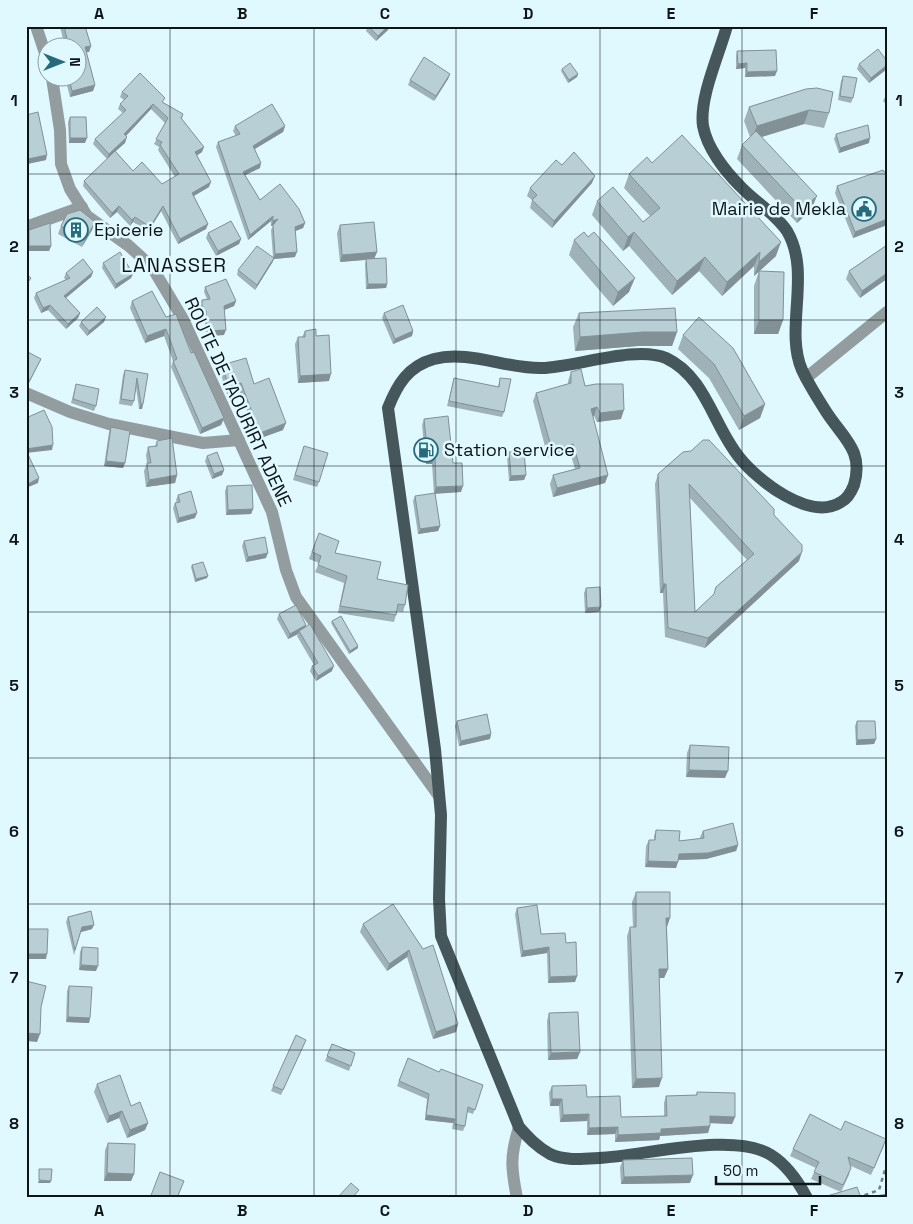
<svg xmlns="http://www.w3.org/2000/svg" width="913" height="1224" font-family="'Space Grotesk',sans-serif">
<rect width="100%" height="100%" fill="#e0f8ff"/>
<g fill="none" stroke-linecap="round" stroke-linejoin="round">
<!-- path -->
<polyline stroke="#718085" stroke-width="2.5" stroke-dasharray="4 4" stroke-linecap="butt" points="857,1198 879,1190 887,1163"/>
<!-- minor -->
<g stroke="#939d9f" stroke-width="12">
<polyline points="36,26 48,62"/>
<polyline points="52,78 60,130 61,164 70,189 87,216 129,246 152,267 183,319 272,512 286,570 296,597 439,796"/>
<polyline points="26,227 82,207"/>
<polyline points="806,378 887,312"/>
<polyline points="26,393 70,412 109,424 203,443 239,440"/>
<path d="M517 1198C511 1168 510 1156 519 1127"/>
</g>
<!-- major -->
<path stroke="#45575b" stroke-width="12" d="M727 26C719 55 699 98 703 126 707 148 725 171 740 186 755 202 775 213 787 231 812 273 784 329 802 370 809 385 818 399 827 413 844 439 864 451 854 485 852 490 847 499 841 502 810 522 757 480 739 457 713 425 706 377 666 358 636 345 576 367 542 368 507 369 469 350 434 359 408 366 397 385 388 408L435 749 441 815 439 899 441 936 519 1127C528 1137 537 1147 550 1154 565 1161 583 1159 599 1158 644 1156 733 1131 771 1155 787 1165 798 1181 807 1198"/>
</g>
<!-- wall -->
<g fill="#9eb2b8" fill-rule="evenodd">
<polygon points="60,26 85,26 91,46 89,52 86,52 95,85 93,91 70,97 65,78 78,78 78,48 65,48"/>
<polygon points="368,26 388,30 376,41 366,31"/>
<polygon points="737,51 775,76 745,77 745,68 736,69 736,56"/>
<polygon points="887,61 887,69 869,83 857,69 859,64"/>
<polygon points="562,69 578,74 577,77 568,83 561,71"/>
<polygon points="450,74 448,79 434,101 408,85 410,80"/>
<polygon points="843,76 853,98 851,103 838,100 841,81"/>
<polygon points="806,89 829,113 824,128 804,124 762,137 811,210 797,223 737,159 742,145 750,137 744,121 749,107"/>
<path d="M122 92 164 103 183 114 182 119 202 152 197 155 209 187 194 196 208 224 206 229 178 244 161 211 148 232 133 222 130 226 117 212 110 218 83 186 84 181 107 159 93 144 95 139 123 113 118 109 120 104 124 100 120 97ZM151 109 165 123 154 144 159 147 158 150 175 177 162 184 133 171 115 151 125 143 126 136Z"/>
<polygon points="887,93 887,105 883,101"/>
<polygon points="26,115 46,160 27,164 26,162"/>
<polygon points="70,117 85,143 69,143 68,122"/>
<polygon points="235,126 285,126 283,132 255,149 260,168 245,175 260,200 305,223 303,228 295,231 295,257 274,259 272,263 255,290 237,275 238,270 273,257 271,230 273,226 271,226 271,221 248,240 216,147 218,142 236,136 233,131"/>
<polygon points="836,134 869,143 839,153 834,139"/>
<polygon points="652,163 776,256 754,276 754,266 722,296 699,271 672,295 629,246 623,251 592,215 597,201 643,222 650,216 624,188 629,174"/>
<polygon points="562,165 592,183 552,228 530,208 532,200 527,196 530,188"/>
<polygon points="887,171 887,225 853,238 835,193 837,186"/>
<polygon points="95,222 92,230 82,247 58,234 61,226"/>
<polygon points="340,225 377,252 374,259 387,284 386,288 366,289 365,264 366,260 340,262 337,233"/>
<polygon points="29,230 51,246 49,251 28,251 27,235"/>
<polygon points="208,233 241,239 239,244 216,256 206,238"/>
<polygon points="574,240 629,292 613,306 569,255"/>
<polygon points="887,245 860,298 846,279 849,271"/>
<polygon points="103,263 133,274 131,278 115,289 102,268"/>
<polygon points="759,271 783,320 778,334 754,334 754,286"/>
<polygon points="93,272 91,277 66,298 80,313 78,318 66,329 48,310 41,313 34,298 36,293 66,280 64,278 66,273"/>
<polygon points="205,287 236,301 234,306 224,310 224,335 206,336 204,316 200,316 200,304 202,300 207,299 204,292"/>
<polygon points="132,301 166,317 191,353 224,418 221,425 200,434 171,367 173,361 164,336 145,343 130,308"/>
<polygon points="384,313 413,331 412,336 393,344 382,318"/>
<polygon points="579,313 677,332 672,346 638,346 575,351 573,327"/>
<polygon points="81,322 104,322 87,336 79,326"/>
<polygon points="305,331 316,336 329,381 298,383 295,344 298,337 302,337"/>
<polygon points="683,335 765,404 760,418 739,430 709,378 678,349"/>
<polygon points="222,365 254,384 283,430 258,439 239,390 227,394 220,371"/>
<polygon points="125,370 148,374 142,409 139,409 136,387 134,401 132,406 119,404 123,375"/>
<polygon points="571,372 621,419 597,422 594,416 592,416 608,475 605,483 553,497 550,484 553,475 575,469 570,452 548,458 533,401 536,393 568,384 568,381"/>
<polygon points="454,378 498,387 500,378 504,412 502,417 447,406"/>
<polygon points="76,384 96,406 94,411 71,403"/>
<polygon points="424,419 453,463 461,492 435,493 440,526 438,531 418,534 413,501 415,496 434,494 432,464 426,464 422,425"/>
<polygon points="111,427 125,463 123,468 104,466 109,432"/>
<polygon points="157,441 177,475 175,483 146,487 144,471 147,463 146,455 148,447 155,446"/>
<polygon points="304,446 319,482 317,487 293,480"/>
<polygon points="509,452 526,475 524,480 509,481 507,457"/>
<path d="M683 452 774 515 799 561 705 648 665 637 663 593H660L655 484 658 474ZM690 498 747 560 716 587 714 594 695 612Z"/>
<polygon points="207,456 224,470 222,475 212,479 205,461"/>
<polygon points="227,486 253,509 251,514 226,515 225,491"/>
<polygon points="178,495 195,518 177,523 173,508 175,503 177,503 176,500"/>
<polygon points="319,533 335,553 377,579 405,605 403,612 397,611 394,622 338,613 344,583 315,572 319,563 309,559"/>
<polygon points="244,541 266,558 246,562 242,546"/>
<polygon points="192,565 207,578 195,582 191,567"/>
<polygon points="586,588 599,612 585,613 584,593"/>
<polygon points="279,614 306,627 332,671 316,681 310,671 312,666 314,665 297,636 298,634 288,639 277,619"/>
<polygon points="332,621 358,648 349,654 331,623"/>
<polygon points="457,721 491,734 490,739 459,746 455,726"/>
<polygon points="857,721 876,739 874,744 856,745 855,726"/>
<polygon points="690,745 725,778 686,777 687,753"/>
<polygon points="656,830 679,841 701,839 700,837 703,831 738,845 736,851 706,859 678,860 676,868 645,867 646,846 649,840 654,840 654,836"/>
<polygon points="636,892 667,927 668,969 664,978 659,978 659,1087 632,1088 627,936 630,927 633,927 632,902"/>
<polygon points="393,904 458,1024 456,1032 433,1039 407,957 387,971 360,932 363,924"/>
<polygon points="517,908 541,934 566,943 577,976 575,982 548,983 547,953 521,957 515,914"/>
<polygon points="68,917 92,929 81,932 74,955 66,922"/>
<polygon points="82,947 96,971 79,970 80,952"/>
<polygon points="69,986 90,1018 89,1023 66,1022 67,991"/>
<polygon points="549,1013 580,1052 577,1059 548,1060 547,1021"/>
<polygon points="306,1040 281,1095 271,1091 273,1086"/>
<polygon points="332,1044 355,1053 349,1071 325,1061"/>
<polygon points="408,1058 439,1072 483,1085 473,1114 467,1112 465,1126 463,1131 452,1129 453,1123 425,1120 427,1099 397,1086"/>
<polygon points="97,1084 131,1106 148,1123 145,1130 127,1138 119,1118 107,1123 94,1092"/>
<polygon points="552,1086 587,1097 621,1117 664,1116 664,1103 666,1096 696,1095 697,1092 735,1117 732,1124 710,1123 710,1126 708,1133 660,1136 659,1140 615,1142 615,1134 587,1135 587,1121 560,1122 559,1106 550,1106 549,1093"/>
<polygon points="841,1130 884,1146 871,1175 851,1166 849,1175 841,1192 811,1179 816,1168 790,1156 793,1149"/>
<polygon points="108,1143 134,1174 131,1181 104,1181 105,1150"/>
<polygon points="623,1160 690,1183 621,1184 620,1167"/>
</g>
<!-- shaded-wall -->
<g fill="#819196">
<polygon points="388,26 389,26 388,30 376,41 378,36"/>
<polygon points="91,46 89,52 83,53 85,47"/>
<polygon points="747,63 745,68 736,69 738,64"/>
<polygon points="887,65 887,69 869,83 871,78"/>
<polygon points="777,71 775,76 745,77 747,72"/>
<polygon points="450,74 448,79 434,101 436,96"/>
<polygon points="578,74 577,77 568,83 569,80"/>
<polygon points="95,85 93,91 70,97 72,91"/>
<polygon points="153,104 151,109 122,140 124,134"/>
<polygon points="809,110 804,124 751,140 757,126"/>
<polygon points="285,126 283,132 251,151 253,146"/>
<polygon points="127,137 125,143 107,159 109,154"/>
<polygon points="70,138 87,138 85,143 69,143"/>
<polygon points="870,138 869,143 839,153 840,148"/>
<polygon points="204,147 202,152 193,158 195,152"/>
<polygon points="47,155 46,160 27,164 28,159"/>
<polygon points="261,163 260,168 241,177 243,172"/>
<polygon points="595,176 592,183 552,228 554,221"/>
<polygon points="211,182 209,187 190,198 192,193"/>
<polygon points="817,196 811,210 797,223 802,209"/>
<polygon points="119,206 117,212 110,218 112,213"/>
<polygon points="163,206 161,211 148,232 150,227"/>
<polygon points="273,216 271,221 248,240 250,235"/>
<polygon points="135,217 133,222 130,226 132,220"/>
<polygon points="278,219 276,224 271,226 273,221"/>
<polygon points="887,219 887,225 853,238 855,232"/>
<polygon points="95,222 92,230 82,247 85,240"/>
<polygon points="305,223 303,228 293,232 295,227"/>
<polygon points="208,224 206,229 178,244 180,239"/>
<polygon points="634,232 629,246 623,251 628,237"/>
<polygon points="241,239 239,244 216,256 218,251"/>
<polygon points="781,242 776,256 754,276 759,262"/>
<polygon points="29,246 51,246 49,251 28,251"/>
<polygon points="297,252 295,257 274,259 272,263 255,290 257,285 273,259 275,254"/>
<polygon points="377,252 374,259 340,262 342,255"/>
<polygon points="760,252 754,266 722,296 727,282"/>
<polygon points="705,257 699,271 672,295 677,281"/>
<polygon points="93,272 91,277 62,301 64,296"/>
<polygon points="887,273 887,279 860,298 862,291"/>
<polygon points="133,274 131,278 115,289 116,284"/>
<polygon points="635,278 629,292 613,306 618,292"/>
<polygon points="368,284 387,284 386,288 366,289"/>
<polygon points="236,301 234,306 222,311 224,306"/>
<polygon points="50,305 48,310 41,313 43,308"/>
<polygon points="206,311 204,316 200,316 202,312"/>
<polygon points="80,313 78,318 66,329 68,324"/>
<polygon points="106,317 104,322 87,336 89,331"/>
<polygon points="759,320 783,320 778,334 754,334"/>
<polygon points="166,329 164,336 145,343 147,336"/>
<polygon points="226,330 224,335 206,336 207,331"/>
<polygon points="413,331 412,336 393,344 395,339"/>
<polygon points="643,332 677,332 672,346 638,346 575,351 580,337"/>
<polygon points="41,359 28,385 26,385 26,381"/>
<polygon points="331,374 329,381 298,383 300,376"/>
<polygon points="241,383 239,390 227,394 229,387"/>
<polygon points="141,404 143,404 142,409 139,409"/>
<polygon points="765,404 760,418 739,430 744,416"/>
<polygon points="597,407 594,416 588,418 591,409"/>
<polygon points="624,410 621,419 597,422 600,413"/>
<polygon points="224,418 221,425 200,434 202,428"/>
<polygon points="286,423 283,430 258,439 260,433"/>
<polygon points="573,444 570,452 548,458 552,450"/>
<polygon points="53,445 52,450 26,453 26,449"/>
<polygon points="435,457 432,464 426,464 428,458"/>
<polygon points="106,461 125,463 123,468 104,466"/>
<polygon points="224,470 222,475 212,479 214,474"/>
<polygon points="177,475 175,483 146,487 149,480"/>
<polygon points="526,475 524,480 509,481 511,476"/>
<polygon points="608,475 605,483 553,497 557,488"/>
<polygon points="39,478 38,483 26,488 26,485"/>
<polygon points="463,486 461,492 434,494 436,487"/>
<polygon points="253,509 251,514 226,515 228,510"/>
<polygon points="197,513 195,518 177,523 179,518"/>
<polygon points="440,526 438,531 418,534 420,529"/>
<polygon points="802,552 799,561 705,648 708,638"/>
<polygon points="268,553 266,558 246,562 248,557"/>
<polygon points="208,576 207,578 195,582 196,579"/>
<polygon points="663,584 666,584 663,593 660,593"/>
<polygon points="601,607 599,612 585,613 587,608"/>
<polygon points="306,625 305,630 299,631 298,634 288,639 290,634"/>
<polygon points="358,646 358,648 349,654 350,651"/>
<polygon points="334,666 332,671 316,681 318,676"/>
<polygon points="491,734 490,739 459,746 461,741"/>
<polygon points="876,739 874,744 856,745 857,740"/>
<polygon points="689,770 728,771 725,778 686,777"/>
<polygon points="738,845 736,851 706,859 676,860 679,854"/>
<polygon points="648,861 678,862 676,868 645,867"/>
<polygon points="666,918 670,918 667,927 663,928"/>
<polygon points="94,925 92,929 81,932 82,927"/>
<polygon points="549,947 547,953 521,957 523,951"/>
<polygon points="409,950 407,957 387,971 389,964"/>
<polygon points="26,954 47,954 46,959 26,959"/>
<polygon points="81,965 98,966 96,971 79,970"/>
<polygon points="659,969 668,969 664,978 655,978"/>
<polygon points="577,976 575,982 548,983 550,977"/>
<polygon points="68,1017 90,1018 89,1023 66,1022"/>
<polygon points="458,1024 456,1032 433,1039 436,1032"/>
<polygon points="26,1033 40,1034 37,1042 26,1041"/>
<polygon points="580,1052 577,1059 548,1060 551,1053"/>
<polygon points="662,1078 659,1087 632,1088 636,1079"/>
<polygon points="552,1099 562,1099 559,1106 550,1106"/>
<polygon points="122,1111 119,1118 107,1123 109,1116"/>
<polygon points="589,1114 587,1121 560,1122 563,1115"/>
<polygon points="426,1115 455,1119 453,1123 425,1120"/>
<polygon points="710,1116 735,1117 732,1124 708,1123"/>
<polygon points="148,1123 145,1130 127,1138 130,1130"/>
<polygon points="710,1126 708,1133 660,1136 659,1140 615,1142 618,1135 661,1129"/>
<polygon points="618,1127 615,1134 587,1135 589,1128"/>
<polygon points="107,1173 134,1174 131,1181 104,1181"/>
<polygon points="693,1175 690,1183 621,1184 624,1177"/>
<polygon points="39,1180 51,1181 50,1183 38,1183"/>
</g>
<!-- building -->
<g fill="#b8cfd6" stroke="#819196" fill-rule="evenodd">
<polygon points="64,26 85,26 91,46 85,47 95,85 72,91 69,78 78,78 78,48 69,48"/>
<polygon points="368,26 388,26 378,36"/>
<polygon points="878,49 887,61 887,65 871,78 859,64"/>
<polygon points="776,50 777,71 747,72 747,63 738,64 737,51"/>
<polygon points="424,57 450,74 436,96 410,80"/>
<polygon points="570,63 578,74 569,80 562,69"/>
<polygon points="140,73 165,98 162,102 183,114 181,118 204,147 195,152 211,182 192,193 208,224 180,239 163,206 150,227 135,217 132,220 119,206 112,213 84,181 115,151 133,171 142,162 162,184 179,174 160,145 162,142 156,139 168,118 153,104 124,134 127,137 109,154 95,139 126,110 120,104 128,96 122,92"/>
<polygon points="843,76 857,78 853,98 840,96"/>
<polygon points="817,88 833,92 829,113 809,110 757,126 749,107 806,89"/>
<polygon points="272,104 285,126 253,146 261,163 243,172 260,200 280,184 299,209 305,223 295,227 297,252 275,254 273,225 278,219 273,221 273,216 250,235 218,142 240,134 235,126"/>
<polygon points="38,112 47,155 28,159 26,149 26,115"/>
<polygon points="70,117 86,117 87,138 70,138"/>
<polygon points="868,125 870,138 840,148 836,134"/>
<polygon points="756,131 817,196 802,209 742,145"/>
<polygon points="682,135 781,242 759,262 760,252 727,282 705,257 677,281 634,232 628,237 597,201 613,187 643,222 660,208 629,174 647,157 652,163"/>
<polygon points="574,152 595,176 554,221 532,200 537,195 530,188 556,160 562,165"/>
<polygon points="883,170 884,172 887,171 887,219 855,232 837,186"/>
<polygon points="80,210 95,222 85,240 61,226 67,214"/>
<polygon points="231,221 241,239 218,251 208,233"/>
<polygon points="374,222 377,252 342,255 340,225"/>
<polygon points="50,223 51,246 29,246 29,230"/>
<polygon points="584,232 588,237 594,232 635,278 618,292 574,240"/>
<polygon points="887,245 887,273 862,291 849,271"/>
<polygon points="257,246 274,258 257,285 238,270"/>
<polygon points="120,252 133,274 116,284 103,263"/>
<polygon points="386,258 387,284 368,284 366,259"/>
<polygon points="83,259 93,272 64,296 80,313 68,324 50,305 43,308 36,293 70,278 66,273"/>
<polygon points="759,271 784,272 783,320 759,320"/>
<polygon points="26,274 31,278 26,285"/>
<polygon points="226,279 236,301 224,306 226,330 207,331 206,311 202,312 202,300 210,299 205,287"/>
<polygon points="152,291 166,317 176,314 191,353 194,352 224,418 202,428 173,361 177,359 166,329 147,336 132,301"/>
<polygon points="403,305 413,331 395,339 384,313"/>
<polygon points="97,307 106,317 89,331 81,322"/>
<polygon points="675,308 677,332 643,332 580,337 579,313"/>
<polygon points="699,317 733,348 765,404 744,416 714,364 683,335"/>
<polygon points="316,329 316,336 329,335 331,374 300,376 298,337 305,337 305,331"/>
<polygon points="26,351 41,359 30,380 26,381"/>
<polygon points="246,358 254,384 269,378 286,423 260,433 241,383 229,387 222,365"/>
<polygon points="581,369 585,386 596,384 623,384 624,410 600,413 597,407 591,409 608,475 557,488 553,475 580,468 573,444 552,450 536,393 571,383 571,372"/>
<polygon points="125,370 148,374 143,404 141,404 137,378 134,401 121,399"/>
<polygon points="454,378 499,387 500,378 511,379 504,412 449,401"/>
<polygon points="76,384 99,389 96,406 73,399"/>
<polygon points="44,410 52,427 53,445 26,449 26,418"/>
<polygon points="448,416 453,463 462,463 463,486 436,487 435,457 428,458 424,419"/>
<polygon points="111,427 130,431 125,463 106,461"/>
<polygon points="172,438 177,475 149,480 147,463 151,463 148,447 157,446 157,441"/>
<path d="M703 440H709L774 509V515L802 545V552L708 638 668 628 666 584H663L658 474 683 452 691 451ZM689 484 754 554 716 587 714 594 695 612Z"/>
<polygon points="304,446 328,453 319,482 295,475"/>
<polygon points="26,450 39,478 26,485"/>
<polygon points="524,451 526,475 511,476 509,452"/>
<polygon points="217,452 224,470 214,474 207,456"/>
<polygon points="252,485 253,509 228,510 227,486"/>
<polygon points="191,491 197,513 179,518 175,503 180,502 178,495"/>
<polygon points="435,493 440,526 420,529 415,496"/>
<polygon points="319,533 339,541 335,553 381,562 377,579 408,585 405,605 398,604 396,615 340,606 347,576 318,565 321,556 312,552"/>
<polygon points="265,537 268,553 248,557 244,541"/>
<polygon points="203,562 208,576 196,579 192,565"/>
<polygon points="600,587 601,607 587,608 586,588"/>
<polygon points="296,605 306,625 290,634 279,614"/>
<polygon points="341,616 358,646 350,651 332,621"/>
<polygon points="310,624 334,666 318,676 312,666 318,663 299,631"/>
<polygon points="487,714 491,734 461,741 457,721"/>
<polygon points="857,721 875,721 876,739 857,740"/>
<polygon points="690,745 729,747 728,771 689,770"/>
<polygon points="733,823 738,845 708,853 679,854 678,862 648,861 649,840 655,840 656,830 680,831 679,841 704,838 703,831"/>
<polygon points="636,892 670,892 670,918 666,918 668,969 659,969 662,1078 636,1079 630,927 636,927"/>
<polygon points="393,904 423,949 433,945 458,1024 436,1032 409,950 389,964 363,924"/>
<polygon points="537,905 541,934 565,933 566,943 576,942 577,976 550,977 549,947 523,951 517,908"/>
<polygon points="91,911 94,925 82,927 75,950 68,917"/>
<polygon points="26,929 48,929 47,954 26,954"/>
<polygon points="82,947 98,948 98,966 81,965"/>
<polygon points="26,981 46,986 41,1007 40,1034 26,1033"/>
<polygon points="69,986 92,987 90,1018 68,1017"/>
<polygon points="578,1012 580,1052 551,1053 549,1013"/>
<polygon points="296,1035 306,1040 283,1090 273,1086"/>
<polygon points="332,1044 355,1053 351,1066 327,1056"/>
<polygon points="408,1058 439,1072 441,1069 483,1085 475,1110 468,1107 465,1126 454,1124 455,1119 426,1115 429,1094 399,1081"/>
<polygon points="120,1075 131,1106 140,1102 148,1123 130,1130 122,1111 109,1116 97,1084"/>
<polygon points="586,1085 587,1097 620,1096 621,1117 667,1116 666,1096 697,1095 697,1092 735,1093 735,1117 710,1116 710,1126 661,1129 661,1133 618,1135 618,1127 589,1128 589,1114 563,1115 562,1099 552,1099 552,1086"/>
<polygon points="810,1114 841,1130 845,1121 886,1139 874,1168 848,1157 851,1168 843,1185 814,1172 819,1162 793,1149"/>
<polygon points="108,1143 135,1144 134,1174 107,1173"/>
<polygon points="692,1158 693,1175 624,1177 623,1160"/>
<polygon points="39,1169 52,1169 51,1181 39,1180"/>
<polygon points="160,1172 184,1181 177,1198 150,1198"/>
<polygon points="351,1183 359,1190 352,1198 339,1198 338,1197"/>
<polygon points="857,1187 861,1198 824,1198 824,1197"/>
<polygon points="887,1194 887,1198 865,1198"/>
</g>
<!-- grid -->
<path fill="none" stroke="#0d1517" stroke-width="1" stroke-opacity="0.55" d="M170 26V1198M314 26V1198M456 26V1198M600 26V1198M742 26V1198M26 174H887M26 320H887M26 466H887M26 612H887M26 758H887M26 904H887M26 1050H887"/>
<!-- icons -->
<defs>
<g id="civic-ring" transform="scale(1.25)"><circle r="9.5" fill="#e0f8ff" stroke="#266b7b" stroke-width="1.5"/><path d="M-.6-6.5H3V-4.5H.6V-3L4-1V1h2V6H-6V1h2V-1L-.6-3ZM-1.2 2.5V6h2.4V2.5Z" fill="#266b7b"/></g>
<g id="building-ring" transform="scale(1.25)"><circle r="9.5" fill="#e0f8ff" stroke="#266b7b" stroke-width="1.5"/><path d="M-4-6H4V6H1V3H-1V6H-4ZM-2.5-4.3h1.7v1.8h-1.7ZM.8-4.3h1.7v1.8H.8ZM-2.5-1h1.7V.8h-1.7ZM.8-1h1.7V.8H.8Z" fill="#266b7b"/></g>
<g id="fuel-ring" transform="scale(1.25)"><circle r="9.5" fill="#e0f8ff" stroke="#266b7b" stroke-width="1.5"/><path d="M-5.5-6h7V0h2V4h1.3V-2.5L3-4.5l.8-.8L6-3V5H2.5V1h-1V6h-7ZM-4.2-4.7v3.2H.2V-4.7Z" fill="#266b7b"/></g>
</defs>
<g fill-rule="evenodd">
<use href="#civic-ring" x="864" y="209"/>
<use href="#building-ring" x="76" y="230"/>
<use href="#fuel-ring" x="426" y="450"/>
</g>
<g text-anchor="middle" stroke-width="5" stroke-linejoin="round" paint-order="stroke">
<!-- poi labels -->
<g font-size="18" fill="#0d1517" stroke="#e0f8ff" text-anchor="start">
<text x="846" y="215" text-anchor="end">Mairie de Mekla</text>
<text x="94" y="236">Epicerie</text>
<text x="444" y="456">Station service</text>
</g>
<!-- street labels -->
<g font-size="18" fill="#0d1517" stroke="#e0f8ff">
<text transform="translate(238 402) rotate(65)" y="6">ROUTE DE TAOURIRT ADENE</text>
</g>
<!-- quarter labels -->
<g font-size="20" letter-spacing="1" fill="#0d1517" stroke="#e0f8ff">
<text x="174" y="272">LANASSER</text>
</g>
</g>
<!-- border -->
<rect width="913" height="1224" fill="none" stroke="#e0f8ff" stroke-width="55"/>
<!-- north arrow -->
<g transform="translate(62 62) rotate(90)"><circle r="24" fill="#e0f8ff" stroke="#8c9da2"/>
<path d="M0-4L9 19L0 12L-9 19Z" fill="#266b7b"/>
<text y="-8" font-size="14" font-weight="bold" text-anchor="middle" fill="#0d1517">N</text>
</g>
<!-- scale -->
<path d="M716 1176v8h104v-8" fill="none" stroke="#0d1517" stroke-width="2.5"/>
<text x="723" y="1176" font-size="15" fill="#0d1517" stroke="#e0f8ff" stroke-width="4" paint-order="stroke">50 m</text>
<rect x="28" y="28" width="858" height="1168" fill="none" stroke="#0d1517" stroke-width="2"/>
<g font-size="16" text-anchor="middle" font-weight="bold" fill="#0d1517">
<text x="99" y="19">A</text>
<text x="242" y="19">B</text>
<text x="385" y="19">C</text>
<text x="528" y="19">D</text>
<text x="671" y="19">E</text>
<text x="814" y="19">F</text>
<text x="14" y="106">1</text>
<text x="899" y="106">1</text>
<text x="14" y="252">2</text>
<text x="899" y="252">2</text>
<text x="14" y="398">3</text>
<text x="899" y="398">3</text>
<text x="14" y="545">4</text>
<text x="899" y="545">4</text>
<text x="14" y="691">5</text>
<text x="899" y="691">5</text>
<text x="14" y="837">6</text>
<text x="899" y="837">6</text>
<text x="14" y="983">7</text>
<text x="899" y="983">7</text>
<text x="14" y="1129">8</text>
<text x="899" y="1129">8</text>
<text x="99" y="1216">A</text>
<text x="242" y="1216">B</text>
<text x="385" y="1216">C</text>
<text x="528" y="1216">D</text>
<text x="671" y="1216">E</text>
<text x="814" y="1216">F</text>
</g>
</svg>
